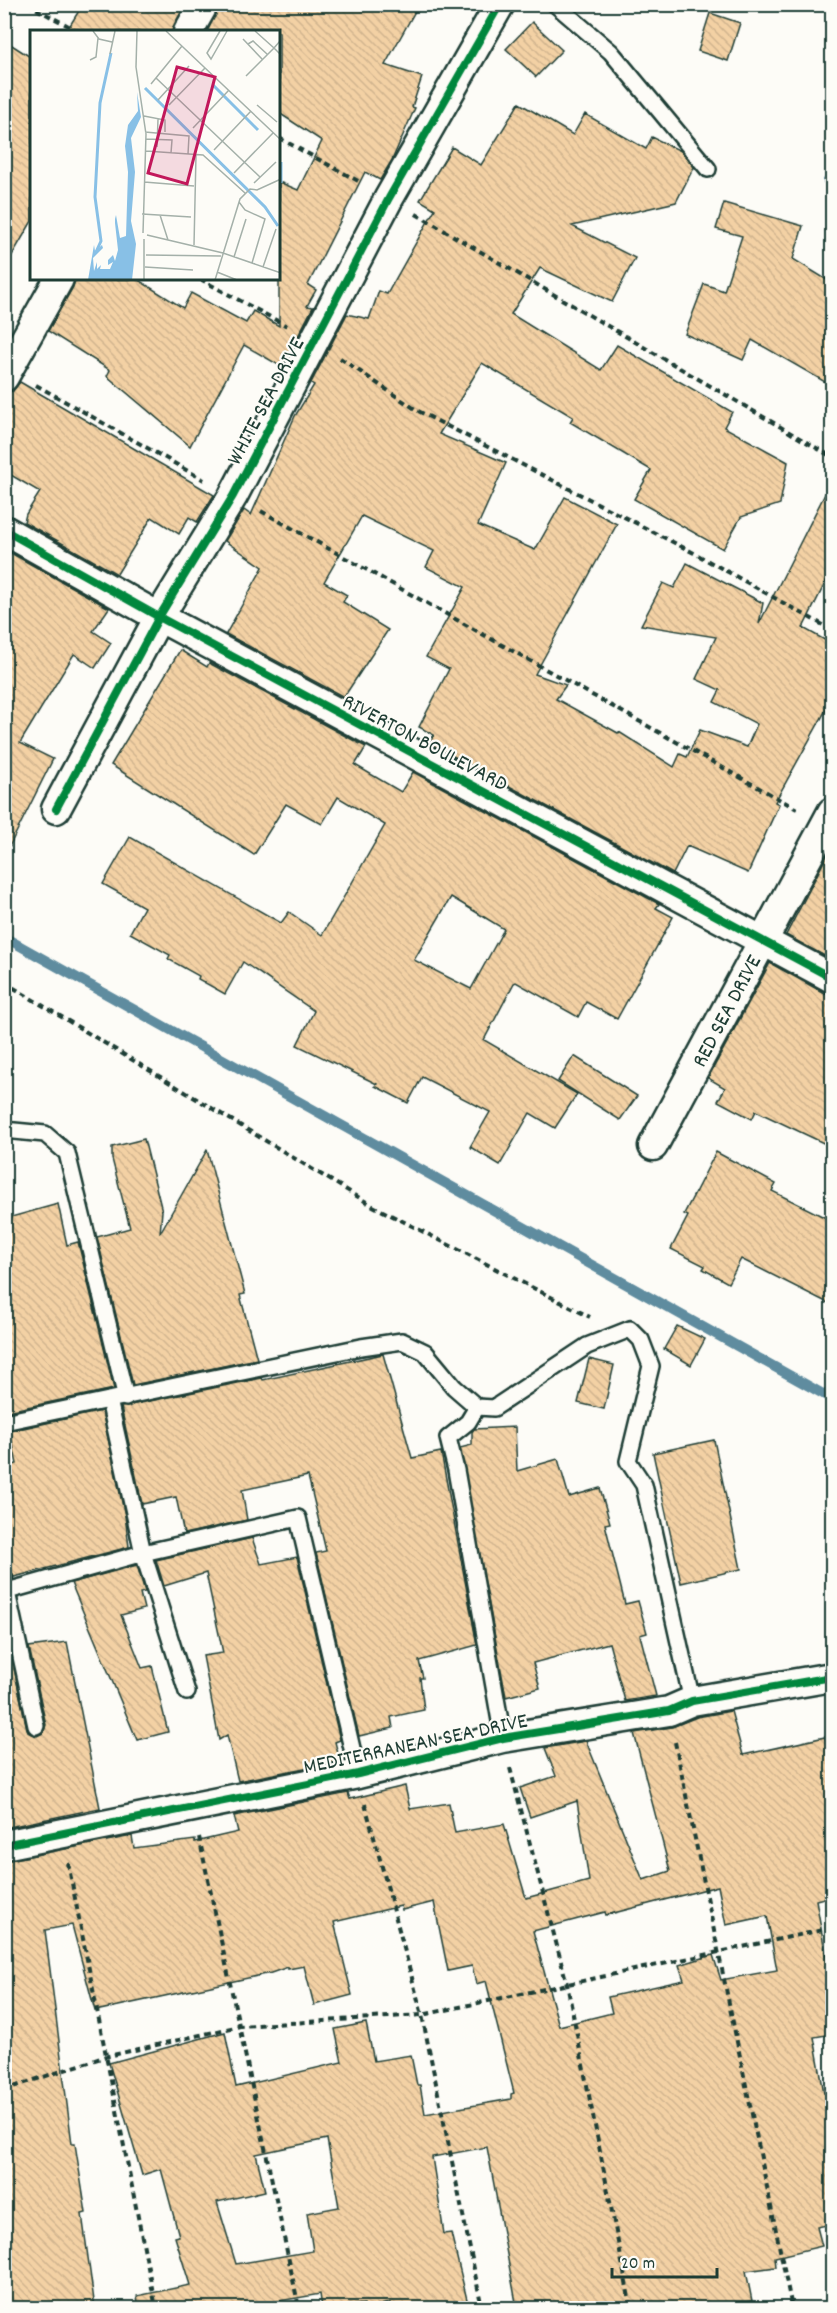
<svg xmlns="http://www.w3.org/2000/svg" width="837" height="2313" font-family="Dekko,sans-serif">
<defs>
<pattern id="building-back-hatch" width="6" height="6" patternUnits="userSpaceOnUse" patternTransform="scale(1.5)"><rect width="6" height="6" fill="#f3d1a4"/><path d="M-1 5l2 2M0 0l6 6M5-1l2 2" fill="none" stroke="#d0b48e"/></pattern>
</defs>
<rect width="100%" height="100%" fill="#fdfcf7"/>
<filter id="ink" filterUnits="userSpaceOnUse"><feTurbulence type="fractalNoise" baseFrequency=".0167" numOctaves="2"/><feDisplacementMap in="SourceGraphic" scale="12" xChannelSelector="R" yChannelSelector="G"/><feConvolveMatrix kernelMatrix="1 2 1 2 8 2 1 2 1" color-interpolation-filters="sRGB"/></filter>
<g filter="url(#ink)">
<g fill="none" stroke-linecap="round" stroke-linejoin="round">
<!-- stream -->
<g stroke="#5e8c9f" stroke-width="10">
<polyline points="828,181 832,185"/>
<polyline points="4,937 832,1399"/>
</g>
</g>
<!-- building -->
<g fill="url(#building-back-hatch)" stroke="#1f3d34" stroke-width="1.5" fill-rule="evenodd">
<polygon points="83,4 185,4 172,32 66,32"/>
<polygon points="220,4 419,4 385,65 422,77 412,107 415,108 392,160 380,180 365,172 308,285 316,290 307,306 313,307 282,367 244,345 190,446 107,376 110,370 48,331 73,287 75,279 137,279 183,308 191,293 246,323 253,311 279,326 279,182 298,190 322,141 279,113 279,32 207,32"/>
<polygon points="710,13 740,23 728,61 698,51"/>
<polygon points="532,22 562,50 536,77 506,49"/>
<polygon points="4,40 32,58 32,221 4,269"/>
<polygon points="519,103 573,135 585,114 646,149 652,137 681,151 694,167 676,202 572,226 635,258 612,302 540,268 511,314 601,370 617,345 732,412 724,427 788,462 780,504 741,517 723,549 634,499 651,470 570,422 573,417 482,363 439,434 506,463 478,525 535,550 565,497 617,524 535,674 566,685 556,699 618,733 619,732 674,767 680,754 687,757 700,730 747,747 757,724 714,702 720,690 696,679 716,637 641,625 663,583 674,588 687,563 763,603 759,624 832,480 832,569 803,628 832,644 832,699 775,802 779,804 748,873 687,846 673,874 429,743 434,735 419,727 449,669 426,657 465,587 426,567 434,551 362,516 324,582 347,595 343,602 388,630 344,697 226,634 263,567 225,541 244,510 251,515 295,416 314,385 311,383 347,314 369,319 379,291 387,294 435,209 420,200 452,147 481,165"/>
<polygon points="724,203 803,226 793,259 832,283 832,386 752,340 743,360 685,334 704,284 724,291 742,236 716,229"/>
<polygon points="20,382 214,495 197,522 189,517 179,534 152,517 117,574 24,522 26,514 40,492 4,471 4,393 13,391"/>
<polygon points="9,552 109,608 93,631 111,643 95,668 74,654 20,743 53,759 4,857 4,561"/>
<path d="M180 650 207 667 209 663 366 747 355 765 401 792 413 772 659 904 656 908 673 917 617 1019 586 1002 578 1017 516 982 514 983 484 1040 577 1094 555 1128 530 1113 500 1165 470 1147 490 1112 422 1077 408 1103 375 1086 377 1084 297 1045 314 1011 243 962 225 994 198 979 199 976 168 959 170 955 130 933 144 907 103 884 130 837 281 923 289 912 322 935 385 825 338 797 322 824 286 804 254 855 111 765ZM451 897 504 929 471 989 414 960Z"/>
<polygon points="832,846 832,960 786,935"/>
<polygon points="770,963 824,993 832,994 832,1147 756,1111 752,1119 718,1101 725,1088 708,1078"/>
<polygon points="574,1056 637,1096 620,1120 558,1081"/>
<polygon points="144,1139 162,1211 160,1233 207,1150 245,1294 240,1295 257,1359 133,1385 97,1237 130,1228 112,1159 112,1147"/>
<polygon points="716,1152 776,1184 772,1191 832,1221 832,1305 741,1259 728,1283 703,1269 705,1266 671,1249 688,1216 684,1214"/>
<polygon points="58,1204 67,1245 78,1242 114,1389 8,1411 4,1400 4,1219"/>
<polygon points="677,1326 705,1339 691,1365 664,1349"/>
<polygon points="383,1354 412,1458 441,1452 477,1645 419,1661 423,1678 420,1678 424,1710 391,1717 393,1728 359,1736 316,1553 326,1551 308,1476 242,1490 247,1520 184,1534 176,1497 142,1504 121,1407 262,1378 263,1380"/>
<polygon points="589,1359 614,1365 604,1409 578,1403"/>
<polygon points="102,1411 125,1516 129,1547 14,1577 11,1571 4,1569 4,1467 17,1464 10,1431"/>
<polygon points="515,1427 517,1471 558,1459 569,1497 600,1488 610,1523 605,1524 625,1604 638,1601 647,1633 640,1635 656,1696 625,1701 609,1643 533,1663 540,1688 506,1697 460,1448 472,1445 472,1432 474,1429"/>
<polygon points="714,1440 741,1569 681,1583 653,1453"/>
<polygon points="252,1538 261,1564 297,1557 340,1740 335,1742 340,1761 238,1781 227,1735 219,1740 203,1656 223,1653 206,1573 164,1586 156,1560"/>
<polygon points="137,1565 145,1592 140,1593 144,1609 121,1615 142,1668 152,1666 168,1732 137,1740 71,1583"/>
<polygon points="67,1642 100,1808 4,1828 4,1650 10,1650 27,1729 29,1733 37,1736 43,1733 46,1725 29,1647"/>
<path d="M731 1711 743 1755 825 1737 832 1770V1896L816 1900 832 1990V2034L814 2037 824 2093 829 2092 832 2108V2224L817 2227 822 2246 775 2257 776 2267 746 2271 752 2301 711 2308H517L487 2147 432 2157 444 2234 451 2233 469 2308H391L390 2303 365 2308 364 2304 322 2308 320 2294 250 2306V2308H139L137 2296 190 2285 175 2237 179 2236 161 2169 142 2175 109 2063 225 2032 236 2087 342 2062 335 2029 366 2023 374 2061 411 2055 417 2085H420L425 2114 511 2099V2094L514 2093 486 1981 476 1984 472 1966 448 1971 434 1902 402 1910 401 1906 334 1922 352 1995 314 2005 304 1966 288 1969V1967L271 1973 95 2011 72 1925 45 1930 72 2144H75L86 2213 82 2214 95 2308H4V1861L132 1836 134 1848 195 1840V1842L238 1832 234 1816 348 1793 350 1799 405 1786 410 1809 449 1803 455 1833 504 1824 526 1898 589 1881 577 1801 530 1817 520 1788 556 1776 545 1748 586 1741 643 1880 670 1871 634 1733 672 1727 697 1717ZM718 1886 726 1925 767 1916 777 1970 721 1980 713 1955 679 1965 684 1980 608 1997 612 2013 559 2026 533 1931 605 1912 606 1915ZM327 2139 339 2207 307 2213 313 2251 236 2264 217 2202 265 2191 256 2154Z"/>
</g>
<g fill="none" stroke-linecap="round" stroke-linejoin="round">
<!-- service casing -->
<g stroke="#1f3d34" stroke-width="20">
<g id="service">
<polyline points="555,4 611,52 708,169"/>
<polyline points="4,1130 45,1134 67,1153 126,1398"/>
<polyline points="109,1400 143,1553 187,1692"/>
<polyline points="477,1407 468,1422 448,1438 456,1470 503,1738"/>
<polyline points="4,1422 361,1347 402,1341 425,1352 454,1387 477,1407 494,1408 587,1346 630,1329 641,1340 651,1366 628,1461 644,1485 692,1701"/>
<polyline points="4,1578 36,1726"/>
<polyline points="4,1592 143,1553 298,1518 358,1774"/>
</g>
</g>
<!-- minor casing -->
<g stroke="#1f3d34" stroke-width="33">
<g id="minor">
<polyline points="188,32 204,4"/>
<polyline points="4,377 59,279"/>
<polyline points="4,530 159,617 832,978"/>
<polyline points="56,809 159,617 233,496 389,198 500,4"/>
<polyline points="653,1146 832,812"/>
<polyline points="4,1845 358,1774 503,1738 669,1711 692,1701 832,1677"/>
</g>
</g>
<!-- path -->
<g stroke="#1f3d34" stroke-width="4" stroke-dasharray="6 4.5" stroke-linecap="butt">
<polyline points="27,4 80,32"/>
<polyline points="279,138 362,183"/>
<polyline points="416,214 832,457"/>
<polyline points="200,279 287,326"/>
<polyline points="340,358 418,411 694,553 832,630"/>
<polyline points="36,385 204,480"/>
<polyline points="261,511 797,809"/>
<polyline points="4,982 373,1206 590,1317"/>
<polyline points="675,1742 792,2308"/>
<polyline points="510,1768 567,1984 631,2308"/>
<polyline points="365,1804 422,2015 482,2308"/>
<polyline points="199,1837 299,2308"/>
<polyline points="68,1863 156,2308"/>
<polyline points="4,2090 104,2057 240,2026 422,2015 832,1928"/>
</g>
<!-- service -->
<use href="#service" stroke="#fdfcf7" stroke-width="15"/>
<!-- minor -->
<use href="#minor" stroke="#fdfcf7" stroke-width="28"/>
<!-- cycleway casing -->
<g stroke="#fdfcf7" stroke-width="11">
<g id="cycleway">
<polyline points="4,530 159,617 832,978"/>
<polyline points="56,809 159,617 233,496 389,198 500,4"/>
<polyline points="4,1845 358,1774 503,1738 669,1711 692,1701 832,1677"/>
</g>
</g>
<!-- cycleway -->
<use href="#cycleway" stroke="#00873e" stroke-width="8"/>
</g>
</g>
<g text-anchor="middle" stroke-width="4.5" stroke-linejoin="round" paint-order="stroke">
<!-- street labels -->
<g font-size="22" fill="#1f3d34" stroke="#fdfcf7">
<text transform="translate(264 400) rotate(-62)" y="8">WHITE SEA DRIVE</text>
<text transform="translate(426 741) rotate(28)" y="8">RIVERTON BOULEVARD</text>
<text transform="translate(725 1010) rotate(-62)" y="8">RED SEA DRIVE</text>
<text transform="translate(415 1742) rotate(-12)" y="8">MEDITERRANEAN SEA DRIVE</text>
</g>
</g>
<!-- overview -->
<g transform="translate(30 30)">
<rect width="250" height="250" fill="#fdfcf7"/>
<path d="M107 62 111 87 101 108 105 142 101 191 106 214 102 250H58L64 215 65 221 72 215 73 218 63 228 64 241 67 232V239L71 235 70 239H80L83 232 78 235V230L83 225 85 231 88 220 85 193V189L86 185 90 208 96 206 98 142 95 116 98 95 108 81Z" fill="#88c0e6"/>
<path fill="none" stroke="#88c0e6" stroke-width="3" d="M183 55 228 100M115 58 235 177 248 196M251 132V153M66 222 71 211 65 167 70 73 81 23"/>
<path fill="none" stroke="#a4b0a9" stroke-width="1.5" d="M63 1 69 9 82 12M107 1 106 37 116 104 113 203M136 1 251 110M190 1 177 23 181 29 197 1M213 9 232 29M250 11 244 18 251 25M218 14 223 11 237 24M80 24 85 1M60 30 66 27 68 8M216 46 244 18 225 1M126 48 230 147M121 54 152 16M128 70 159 36M139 75 175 38M227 75 247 92M114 86 135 90V102M163 98 199 60M115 102 159 106 158 124M116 109 142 110 141 123M127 117 128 89M184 120 221 81M116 121 173 125 215 163M204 143 243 103M114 152 164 156M224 153 246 132M209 172 215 180 235 189 222 233M112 184 161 187M130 185 138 210M117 205 193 223 251 243M114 209V250M164 215 166 125M116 225 191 226M204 227 216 189M115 237 163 240M233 237 246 199M187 242 207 250M185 250 210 169 220 159 227 160 251 149"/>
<path fill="#c2185b" fill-opacity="0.15" stroke="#c2185b" stroke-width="3" d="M147 37 185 47 157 154 118 143Z"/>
<rect width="250" height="250" fill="none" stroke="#1f3d34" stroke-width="3"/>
</g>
<!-- margin -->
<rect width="837" height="2313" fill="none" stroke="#fdfcf7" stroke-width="24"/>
<rect x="12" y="12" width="813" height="2289" fill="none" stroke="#1f3d34" stroke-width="2" filter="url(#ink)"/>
<!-- scale -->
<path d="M612 2268v9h105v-9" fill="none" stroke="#1f3d34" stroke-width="3"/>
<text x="621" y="2268" font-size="18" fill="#1f3d34" stroke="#fdfcf7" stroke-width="4.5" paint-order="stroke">20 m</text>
</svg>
